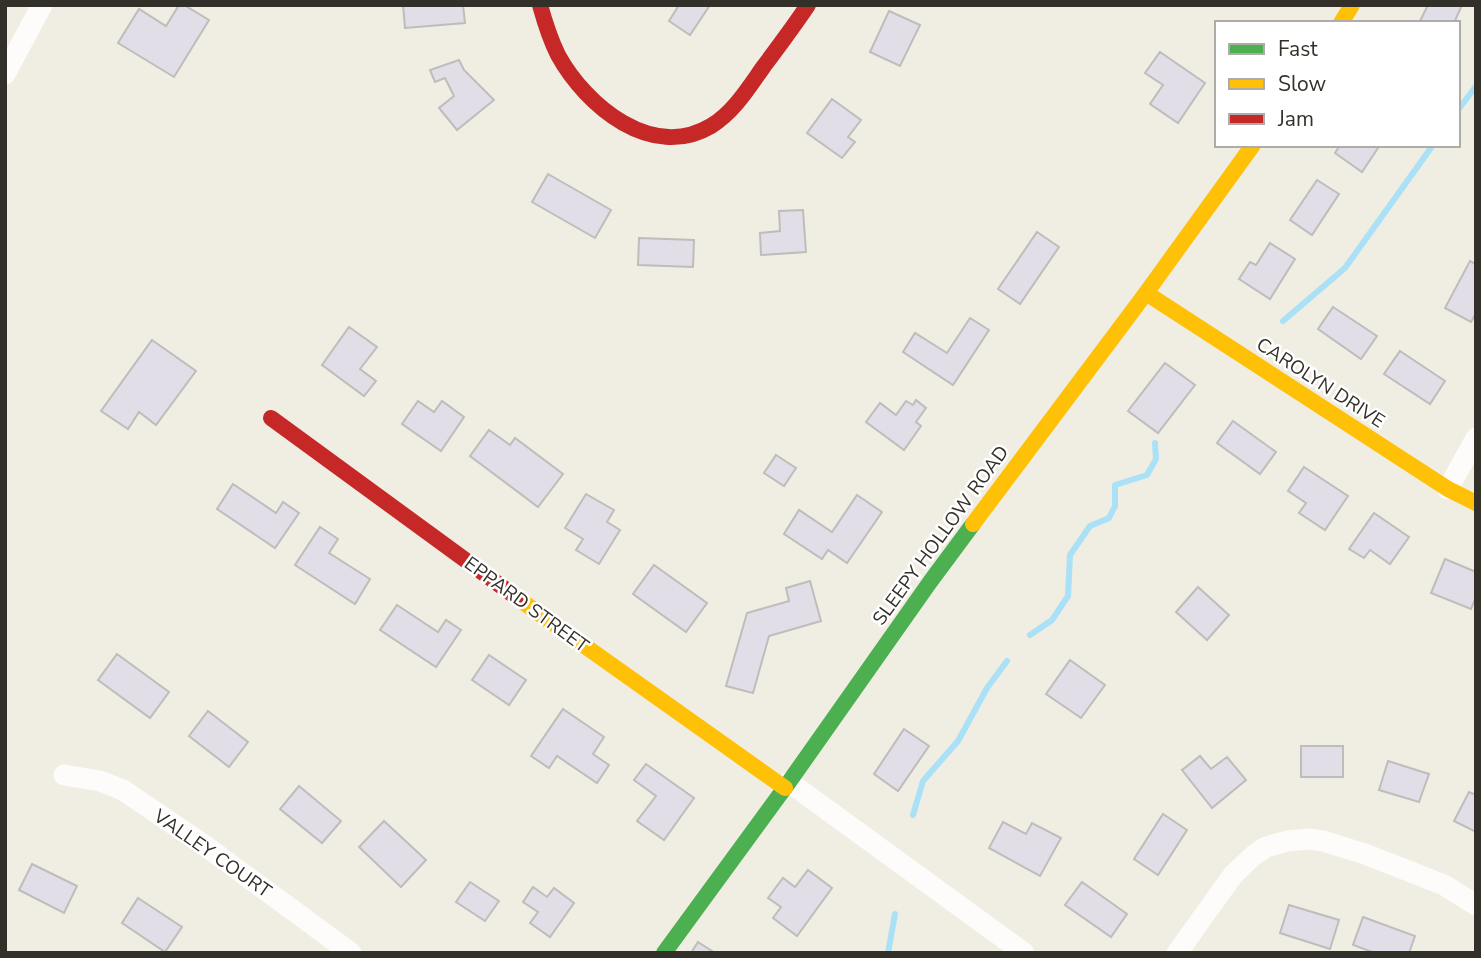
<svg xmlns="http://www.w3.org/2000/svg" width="1481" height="958" font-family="'Nunito Sans',sans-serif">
<rect width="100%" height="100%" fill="#f0ede3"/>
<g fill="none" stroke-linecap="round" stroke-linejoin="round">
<!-- stream -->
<g stroke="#aae1f6" stroke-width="6">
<polyline points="1458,110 1476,86"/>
<polyline points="1283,321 1345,268 1433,145"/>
<polyline points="1030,635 1052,620 1068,596 1070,555 1090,526 1109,518 1115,506 1115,485 1147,475 1156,459 1155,443"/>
<polyline points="913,815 923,781 958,741 987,688 1007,661"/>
<polyline points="888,953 895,914"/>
</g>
</g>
<!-- building -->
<g fill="#e1dee7" stroke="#bebdbb" stroke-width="2">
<polygon points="179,5 184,5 209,20 174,77 118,43 139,9 166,26"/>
<polygon points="403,5 463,5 465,23 405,28"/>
<polygon points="679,5 710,5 690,35 669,21"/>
<polygon points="1428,5 1462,5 1454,23 1419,23"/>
<polygon points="889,11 920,25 900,66 870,52"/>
<polygon points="1160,52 1205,83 1178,123 1150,104 1163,85 1145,73"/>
<polygon points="459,60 464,70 494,100 457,130 439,108 454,96 445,78 435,82 430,70"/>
<polygon points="832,99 861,120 848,137 855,142 842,158 807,133"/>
<polygon points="1340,145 1380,145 1362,172 1335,153"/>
<polygon points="548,174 611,210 595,238 532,202"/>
<polygon points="1317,180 1339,194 1312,235 1290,220"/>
<polygon points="803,210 806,252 761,255 760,233 780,231 779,211"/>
<polygon points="1037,232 1059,247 1020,304 998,289"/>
<polygon points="639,238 694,240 693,267 638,265"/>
<polygon points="1270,243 1295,259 1270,299 1239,279 1250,262 1256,265"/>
<polygon points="1470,261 1476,264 1476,313 1471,322 1445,308"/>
<polygon points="1333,307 1377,336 1361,359 1318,329"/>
<polygon points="970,318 989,330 953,385 903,352 915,333 947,353"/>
<polygon points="349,327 377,347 360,369 376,381 364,396 322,365"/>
<polygon points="152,340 196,371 156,425 139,412 128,429 101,411"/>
<polygon points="1400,351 1445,381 1430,404 1384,374"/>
<polygon points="1165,363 1195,385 1158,433 1128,411"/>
<polygon points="916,400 926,408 916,422 921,426 904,450 866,422 880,403 896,415 906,401 913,405"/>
<polygon points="418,401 434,412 442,401 464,417 441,451 402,424"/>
<polygon points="1233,421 1276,452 1260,474 1217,443"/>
<polygon points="489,430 510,445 515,438 563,474 538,507 470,456"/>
<polygon points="776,455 796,468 784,486 764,473"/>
<polygon points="1304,467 1348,496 1325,530 1299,513 1306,503 1288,491"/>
<polygon points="233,484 276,513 283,502 299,513 275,548 217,509"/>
<polygon points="586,494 614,510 607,522 620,530 599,564 576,550 583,539 565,528"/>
<polygon points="857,495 882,512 847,563 828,550 822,559 784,534 799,510 832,532"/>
<polygon points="1374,513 1409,537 1390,564 1370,550 1364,558 1349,549"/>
<polygon points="320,527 338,539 329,553 370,579 355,604 295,565"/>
<polygon points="1445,559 1476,572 1476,597 1471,609 1431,593"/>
<polygon points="654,565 707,603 686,632 633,594"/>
<polygon points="810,581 821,621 769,636 753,693 726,686 747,613 789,601 786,588"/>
<polygon points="1198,587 1229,615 1207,640 1176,612"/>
<polygon points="397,605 438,632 446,620 461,630 436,667 380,630"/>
<polygon points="117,654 169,692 150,718 98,680"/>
<polygon points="489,655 526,680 509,705 472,680"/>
<polygon points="1070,660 1105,685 1081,718 1046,694"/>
<polygon points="563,709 604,737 593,754 609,765 597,783 557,756 549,768 531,756"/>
<polygon points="208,711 248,742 229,767 189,736"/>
<polygon points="904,729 929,746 898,791 874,774"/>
<rect x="1301" y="746" width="42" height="31"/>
<polygon points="1200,756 1211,769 1227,757 1246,780 1212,808 1182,770"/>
<polygon points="1388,761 1429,774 1419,802 1379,790"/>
<polygon points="646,764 694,798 664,840 637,821 656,796 634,780"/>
<polygon points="299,786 341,821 322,843 280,809"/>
<polygon points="1469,792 1476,795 1476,832 1454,821"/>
<polygon points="1163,814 1187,830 1158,875 1134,859"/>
<polygon points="384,821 426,860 401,887 359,847"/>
<polygon points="1003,822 1026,834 1032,823 1061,838 1040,876 989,848"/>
<polygon points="32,864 77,886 64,913 19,890"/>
<polygon points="808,870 832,888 797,936 773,918 781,907 768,898 783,878 795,887"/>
<polygon points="470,882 499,901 485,921 456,902"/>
<polygon points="1082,882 1127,914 1111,937 1065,905"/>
<polygon points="533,887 547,897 554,888 574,903 550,937 530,923 538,912 523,902"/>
<polygon points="138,898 182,927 165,952 122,923"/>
<polygon points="1289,905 1339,920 1330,949 1280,933"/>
<polygon points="1363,917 1415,936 1409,953 1375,953 1353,945"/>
<polygon points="698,942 715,953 691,953"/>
</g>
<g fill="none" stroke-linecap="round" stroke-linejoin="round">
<!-- street -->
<g stroke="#fdfcfb" stroke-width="21">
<polyline points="5,74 42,5"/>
<polyline points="1448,489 1476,438"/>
<polyline points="64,775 100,781 123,790 204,845 351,953"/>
<polyline points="789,782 1024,953"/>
<polyline points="1177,953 1233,875 1254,855 1266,847 1287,841 1309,839 1323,841 1365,854 1444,885 1476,905"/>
</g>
<!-- fast -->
<polyline stroke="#4caf50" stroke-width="16" points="664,953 789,782 930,582 973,524"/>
<!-- slow -->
<g stroke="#ffc107" stroke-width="16">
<polyline points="1341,23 1352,5"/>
<polyline points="1146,293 1448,489 1476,503"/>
<polyline points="973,524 1146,293 1253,145"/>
<polyline points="520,600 785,788"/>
</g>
<!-- jam -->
<g stroke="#c62828" stroke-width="16">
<path d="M540 5C545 23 550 39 558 55 586 106 652 161 711 126 734 112 749 87 764 66 779 46 794 26 808 5"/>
<polyline points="271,418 520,600"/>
</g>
</g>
<g text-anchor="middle" stroke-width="5" stroke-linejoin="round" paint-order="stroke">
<!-- street labels -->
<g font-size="19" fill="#323029" stroke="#fff">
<text transform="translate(1321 382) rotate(33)" y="7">CAROLYN DRIVE</text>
<text transform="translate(940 535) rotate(-54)" y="7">SLEEPY HOLLOW ROAD</text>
<text transform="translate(527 604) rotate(36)" y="7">EPPARD STREET</text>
<text transform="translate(213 853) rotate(35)" y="7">VALLEY COURT</text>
</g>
</g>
<!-- border -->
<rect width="1481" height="958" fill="none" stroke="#323029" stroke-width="14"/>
<!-- legend -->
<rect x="1215" y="21" width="245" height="126" fill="#ffffff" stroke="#adaca9" stroke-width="2"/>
<rect x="1229" y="44" width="35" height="10" fill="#4caf50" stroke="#adaca9" stroke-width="2"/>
<text x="1278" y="56" font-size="21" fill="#323029">Fast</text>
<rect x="1229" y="79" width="35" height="10" fill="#ffc107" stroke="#adaca9" stroke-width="2"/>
<text x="1278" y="91" font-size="21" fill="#323029">Slow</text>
<rect x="1229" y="114" width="35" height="10" fill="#c62828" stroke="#adaca9" stroke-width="2"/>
<text x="1278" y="126" font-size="21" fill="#323029">Jam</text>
</svg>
